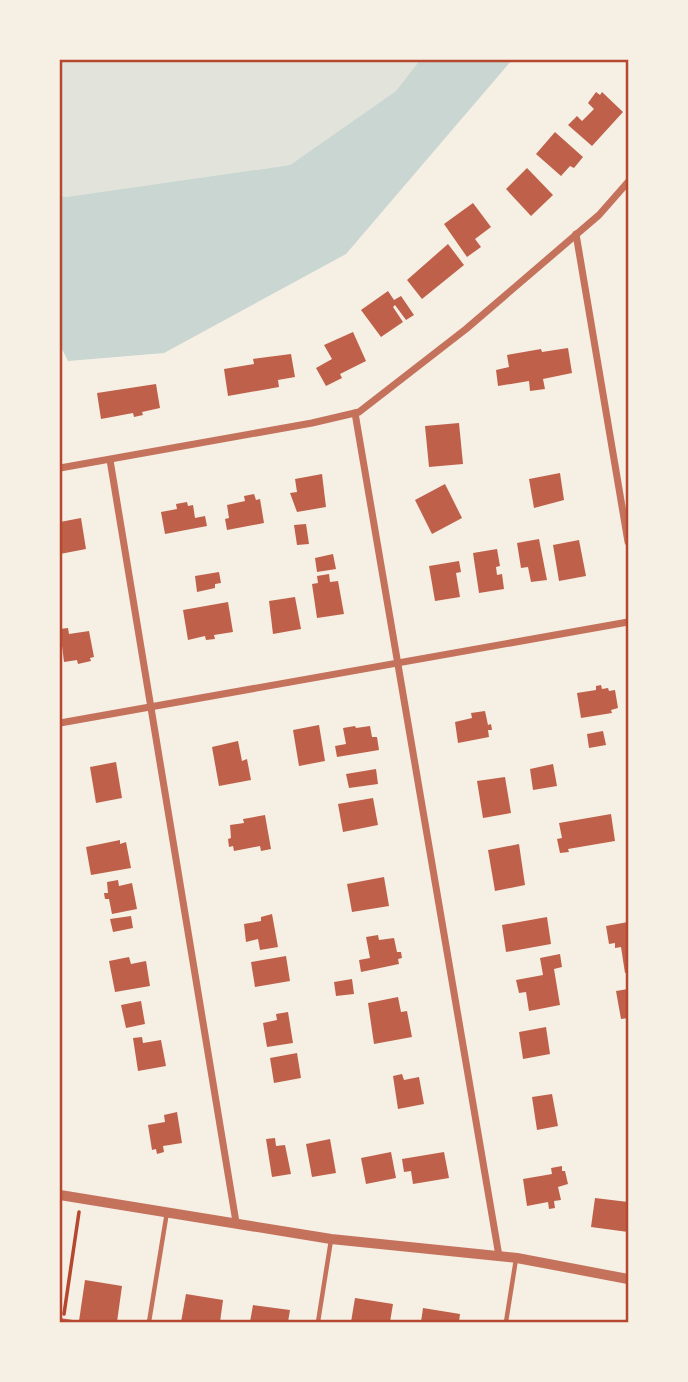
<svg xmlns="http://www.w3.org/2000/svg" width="688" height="1382" font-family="'Fira Sans',sans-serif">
<rect width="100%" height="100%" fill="#f6efe4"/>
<!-- green -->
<polygon fill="#e2e4dc" points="60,60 420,60 396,91 290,165 65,197 60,196"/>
<!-- water -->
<polygon fill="#c9d6d2" points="420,60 512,60 346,254 164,353 68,361 60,345 60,196 66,197 290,165 396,91"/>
<!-- building -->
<g fill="#bf614a">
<polygon points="596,92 600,95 602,92 623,112 592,146 568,125 577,116 582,121 594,109 588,103"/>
<polygon points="555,132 583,157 574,168 570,166 561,176 536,154"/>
<polygon points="527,168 553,195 531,216 506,189"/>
<polygon points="473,203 491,227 475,239 481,247 467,257 444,224"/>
<polygon points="448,244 464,265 422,299 407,280"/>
<polygon points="388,291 394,300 401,296 414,315 406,320 395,305 393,307 403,322 381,337 361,310"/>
<polygon points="353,332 366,361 340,374 342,378 326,386 316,368 332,359 324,345"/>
<polygon points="568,348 572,373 543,379 545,389 530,391 529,381 498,386 496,370 509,367 507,355 541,349 542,352"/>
<polygon points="291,354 295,377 278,380 279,387 228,396 224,369 254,364 253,359"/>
<polygon points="156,384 160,408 142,412 143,415 134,417 133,413 101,419 97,393"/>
<polygon points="459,423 463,464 429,467 425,426"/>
<polygon points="560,473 564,500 534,508 529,479"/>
<polygon points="322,474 326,507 297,512 290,493 297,492 295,479"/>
<polygon points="445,484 462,518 432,534 415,500"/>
<polygon points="254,494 256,500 260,499 264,523 227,530 225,519 229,518 227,505 245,501 244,496"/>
<polygon points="187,502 188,506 193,505 195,518 205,516 207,526 165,534 161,512 177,509 176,504"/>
<polygon points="81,518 86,549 60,554 60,522"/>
<polygon points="306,524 309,544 297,545 294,525"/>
<polygon points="539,539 547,580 531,582 528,567 521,568 517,543"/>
<polygon points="579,540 586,576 559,581 553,545"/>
<polygon points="497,549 500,566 496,567 497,575 502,574 504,589 479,593 473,553"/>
<polygon points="333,554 336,569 317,572 315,558"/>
<polygon points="459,561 461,572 456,573 460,597 435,601 429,566"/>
<polygon points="219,572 221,583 215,584 215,588 197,592 195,576"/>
<polygon points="329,574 330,582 338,581 344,614 317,618 312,584 318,583 317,576"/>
<polygon points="295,597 301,629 273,634 269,601"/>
<polygon points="228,602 233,632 214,635 215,639 206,640 205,636 188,640 183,610"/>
<polygon points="68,628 69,634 89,631 94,657 90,658 91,661 78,664 77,660 64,662 60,629"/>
<polygon points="601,685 602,689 608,688 609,691 615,690 618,708 611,710 612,713 581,718 577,693 596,690 596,686"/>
<polygon points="485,711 488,725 491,724 492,730 488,730 489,737 458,743 455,722 472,718 471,713"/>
<polygon points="319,725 325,761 299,766 293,730"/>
<polygon points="355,726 356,728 370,726 372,737 377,737 379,750 337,757 335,746 346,744 343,728"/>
<polygon points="603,731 606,745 589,748 587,734"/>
<polygon points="238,741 242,761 247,759 251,780 219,786 212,747"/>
<polygon points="116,762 122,798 96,803 90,767"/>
<polygon points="553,764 557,786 533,790 530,769"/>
<polygon points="376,769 378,784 349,788 346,774"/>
<polygon points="505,777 511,813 483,818 477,781"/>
<polygon points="373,798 378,825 343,832 338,804"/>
<polygon points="611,814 615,841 568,849 569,852 560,853 557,839 562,838 559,823"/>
<polygon points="265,815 271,849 261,851 260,846 234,851 233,846 229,847 228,839 231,838 230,825 244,823 243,819"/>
<polygon points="120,840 120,844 126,842 131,868 91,875 86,847"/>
<polygon points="519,844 525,885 495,891 488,850"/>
<polygon points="384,877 389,906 352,912 347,884"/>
<polygon points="118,880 119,886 132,883 137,909 112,914 109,899 105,899 104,893 108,893 107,882"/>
<polygon points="272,914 278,947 260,950 258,939 246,942 244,924 261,921 261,917"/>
<polygon points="131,916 133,928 113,932 110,919"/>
<polygon points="547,917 551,944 506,952 502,925"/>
<polygon points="628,922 628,972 625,973 621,947 615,948 615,943 609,944 606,926"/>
<polygon points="378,935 379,940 394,938 397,952 401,952 402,958 398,959 399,964 361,972 359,960 370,958 366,937"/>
<polygon points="560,954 562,967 554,969 560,1005 529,1011 526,992 519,993 516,980 543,975 540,958"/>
<polygon points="286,956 290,981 255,987 251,962"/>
<polygon points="129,957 131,964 146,961 150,986 115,992 109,961"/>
<polygon points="352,979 354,994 336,996 334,982"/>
<polygon points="628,989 628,1018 621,1019 616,991"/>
<polygon points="398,997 401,1012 407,1011 412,1037 374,1044 368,1003"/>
<polygon points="141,1001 145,1024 126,1028 121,1005"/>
<polygon points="288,1012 293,1043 267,1047 263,1023 277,1020 276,1014"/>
<polygon points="546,1027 550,1054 523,1059 519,1032"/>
<polygon points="142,1037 143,1043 161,1040 166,1066 138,1071 133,1038"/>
<polygon points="297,1053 301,1078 274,1083 270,1058"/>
<polygon points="402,1074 404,1080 419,1077 424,1104 398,1109 393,1076"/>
<polygon points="552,1094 558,1126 537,1130 532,1097"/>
<polygon points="177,1112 182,1143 163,1146 164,1152 157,1154 156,1149 152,1150 148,1125 165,1122 164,1115"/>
<polygon points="275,1138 276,1146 285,1145 291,1174 272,1177 266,1139"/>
<polygon points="330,1139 336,1173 312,1177 306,1144"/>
<polygon points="391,1152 396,1178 366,1184 361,1158"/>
<polygon points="444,1152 449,1178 413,1184 411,1171 404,1172 402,1159"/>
<polygon points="562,1166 562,1171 565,1171 568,1184 558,1187 561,1200 554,1201 555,1208 549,1209 548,1202 527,1206 523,1179 552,1174 551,1168"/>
<polygon points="595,1198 628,1202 628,1232 591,1227"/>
<polygon points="85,1280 122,1286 117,1322 60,1322 60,1318 79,1321"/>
<polygon points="186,1294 223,1300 220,1322 181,1322"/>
<polygon points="355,1298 393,1304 390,1322 351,1322"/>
<polygon points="253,1305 290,1310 288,1322 250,1322"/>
<polygon points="423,1308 460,1314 459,1322 421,1322"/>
</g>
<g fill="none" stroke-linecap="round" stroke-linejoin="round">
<!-- path -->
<polyline stroke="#b5482f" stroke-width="3.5" points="64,1314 79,1212"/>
<!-- service -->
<g stroke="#c5725c" stroke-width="4.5">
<polyline points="149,1322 167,1212"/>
<polyline points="318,1322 331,1240"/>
<polyline points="506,1322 516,1259"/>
</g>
<!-- minor -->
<g stroke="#c5725c" stroke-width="7">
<polyline points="576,234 628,542"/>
<polyline points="355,413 499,1256"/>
<polyline points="110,460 236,1222"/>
<polyline points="60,468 312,423 359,412 466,329 599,215 628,182"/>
<polyline points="60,723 628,622"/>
</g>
<!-- tertiary -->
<polyline stroke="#c5725c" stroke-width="10" points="60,1195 331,1239 517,1258 628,1279"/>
</g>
<!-- border -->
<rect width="688" height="1382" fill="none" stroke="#f6efe4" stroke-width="122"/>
<rect x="61" y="61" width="566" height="1260" fill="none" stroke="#b5482f" stroke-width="2.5"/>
</svg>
